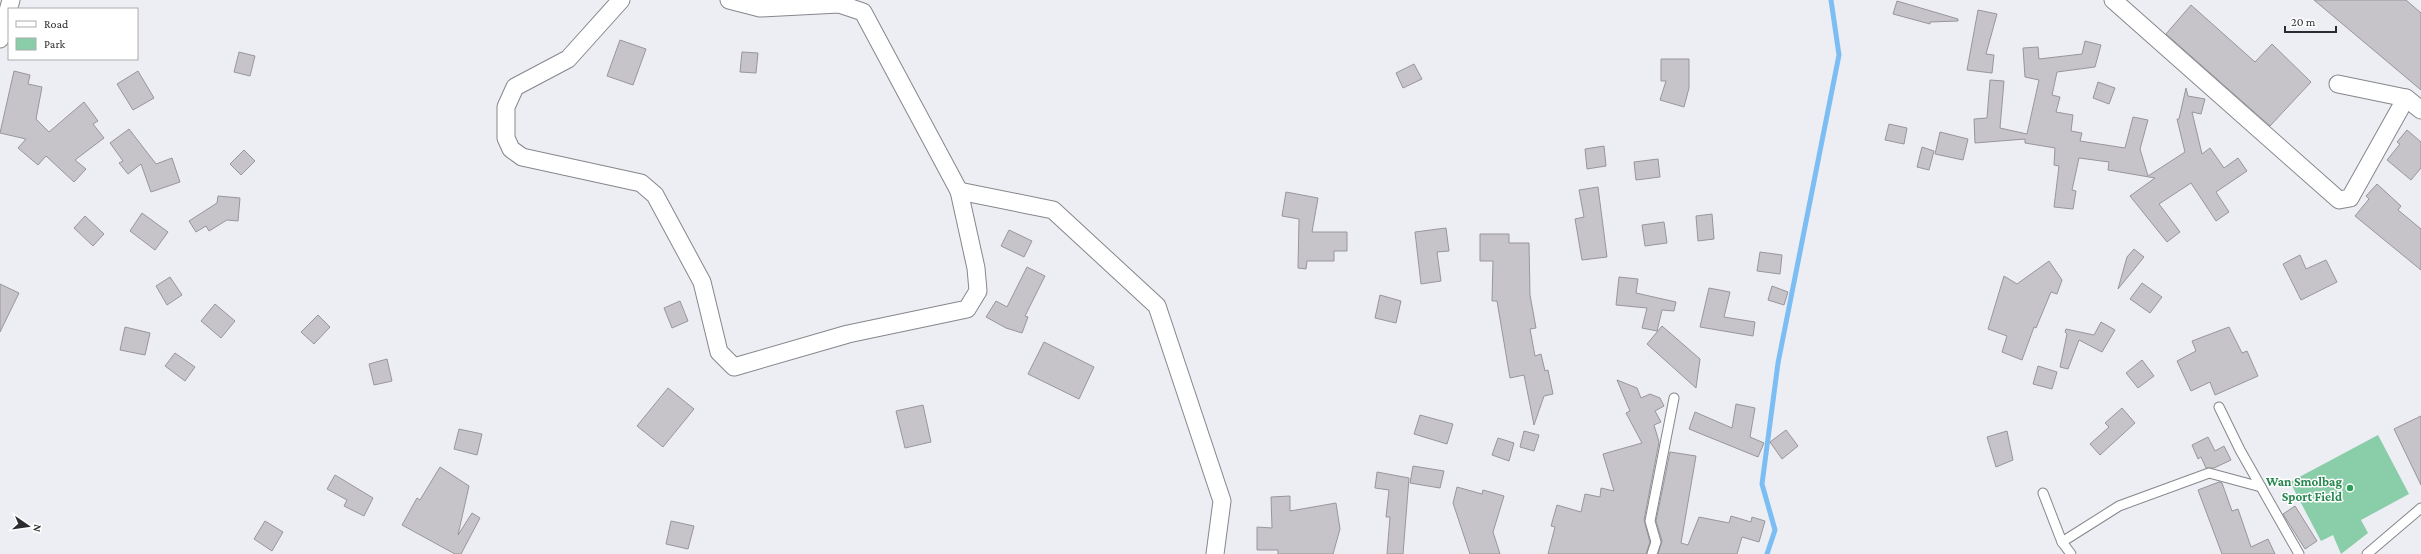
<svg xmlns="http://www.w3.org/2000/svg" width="2421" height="554" font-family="'Crimson Pro',serif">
<rect width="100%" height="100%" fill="#eceef4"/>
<!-- green -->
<polygon fill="#89cda9" points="2378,435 2409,494 2361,520 2368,533 2341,554 2333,535 2321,541 2290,482"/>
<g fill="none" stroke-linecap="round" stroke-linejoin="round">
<!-- stream -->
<polyline stroke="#7cbef3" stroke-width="5" points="1767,554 1775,530 1762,484 1778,363 1839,55 1831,0"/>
</g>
<!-- building -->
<g fill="#c7c4c9" stroke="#99969b">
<polygon points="2314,0 2406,0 2421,13 2421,90"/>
<polygon points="1897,1 1958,19 1958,21 1930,22 1930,24 1893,14"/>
<polygon points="2191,5 2255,62 2272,44 2311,82 2270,126 2166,34"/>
<polygon points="1978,10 1997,14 1986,54 1994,55 1992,73 1967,70"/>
<polygon points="620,40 646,49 633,85 607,76"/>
<polygon points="2085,41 2101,45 2095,67 2057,72 2052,95 2060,97 2056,112 2073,115 2071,131 2082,133 2080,141 2125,148 2133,117 2148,120 2140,149 2148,176 2185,152 2177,119 2179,119 2186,88 2188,96 2205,99 2201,114 2192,112 2202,154 2210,148 2224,168 2238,158 2247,171 2216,192 2229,212 2216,221 2191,183 2159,204 2180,232 2167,242 2130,196 2155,178 2108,170 2109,162 2079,158 2072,190 2076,191 2073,209 2054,207 2059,166 2054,165 2055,148 2025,143 2025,139 1975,143 1974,119 1987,118 1990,80 2004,81 2000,128 2027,134 2039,80 2025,77 2023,48 2038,47 2039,59 2082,54"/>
<polygon points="239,52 255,56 250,76 234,72"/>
<polygon points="742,52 758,53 756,73 740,72"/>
<polygon points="1661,59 1689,59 1689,88 1684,107 1660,100 1666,81 1661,81"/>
<polygon points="1414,64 1422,79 1403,88 1396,73"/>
<polygon points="14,71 30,75 28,84 42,87 36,119 49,132 84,102 98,121 93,124 104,138 75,160 86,169 74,182 46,156 38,165 18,148 26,139 0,133"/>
<polygon points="138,71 154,98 133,110 117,84"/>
<polygon points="2098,82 2115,88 2109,104 2093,98"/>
<polygon points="1889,124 1907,128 1904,144 1885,140"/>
<polygon points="129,129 156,164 172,158 180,182 151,192 141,164 128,174 119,163 123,161 110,143"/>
<polygon points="2407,130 2421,142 2421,168 2411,180 2387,160 2400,144 2397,142"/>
<polygon points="1940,132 1968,139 1963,160 1935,154"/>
<polygon points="1604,146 1606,166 1587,169 1585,149"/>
<polygon points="1922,147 1934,151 1929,170 1917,167"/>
<polygon points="244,150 255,161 241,175 230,164"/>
<polygon points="1658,159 1660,177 1636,180 1634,162"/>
<polygon points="2377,184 2401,206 2398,210 2421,229 2421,270 2355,216 2369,199 2366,196"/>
<polygon points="1598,187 1607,257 1582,260 1575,219 1584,217 1579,190"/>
<polygon points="1286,192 1318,198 1312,232 1347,232 1347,251 1334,251 1334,261 1307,261 1306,269 1298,268 1299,219 1282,216"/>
<polygon points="218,196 240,198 238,221 227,220 209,231 206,226 196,232 189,221 217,203"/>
<polygon points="142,213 168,232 155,250 130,231"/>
<polygon points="1712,214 1714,239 1698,241 1696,216"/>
<polygon points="85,216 104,234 93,246 74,228"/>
<polygon points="1664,222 1667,243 1645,246 1642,225"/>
<polygon points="1446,228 1449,251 1437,252 1441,281 1421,284 1415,232"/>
<polygon points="1009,230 1032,241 1024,257 1001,246"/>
<polygon points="1480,234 1509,234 1509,243 1529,243 1530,295 1536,328 1530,329 1535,356 1541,354 1545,371 1548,370 1553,394 1544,396 1534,425 1524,375 1510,378 1497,301 1492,301 1493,261 1480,261"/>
<polygon points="2134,249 2144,257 2118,289 2127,257"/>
<polygon points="1760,252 1782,255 1780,274 1757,271"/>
<polygon points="2300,255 2306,269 2326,260 2337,282 2301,300 2283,264"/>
<polygon points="2049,261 2062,280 2057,294 2051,292 2036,328 2034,327 2022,360 2002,352 2007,336 1988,329 2004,276 2017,284"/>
<polygon points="1027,267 1045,276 1025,316 1028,317 1022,333 1006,328 986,317 996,301 1007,307"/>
<polygon points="170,277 182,295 167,305 156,286"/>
<polygon points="1619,277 1638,279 1636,293 1676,302 1674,311 1662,310 1657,331 1642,328 1647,308 1616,305"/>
<polygon points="2142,283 2162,297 2150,313 2130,299"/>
<polygon points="0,284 19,293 0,332"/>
<polygon points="1772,286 1788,292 1784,305 1768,300"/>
<polygon points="1709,288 1730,292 1724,317 1755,322 1753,336 1700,327"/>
<polygon points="1380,295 1401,301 1396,323 1375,318"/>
<polygon points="680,301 688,321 672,328 664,308"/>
<polygon points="215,304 235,321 221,338 201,321"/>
<polygon points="318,315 330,327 314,344 301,332"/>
<polygon points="2101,322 2115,330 2102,352 2079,340 2068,369 2060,367 2067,334 2065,332 2066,329 2094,335"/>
<polygon points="1662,326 1700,359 1696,388 1647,344"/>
<polygon points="125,327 150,333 145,355 120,350"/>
<polygon points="2229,327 2242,353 2247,351 2258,376 2215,395 2210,382 2191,391 2177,361 2196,351 2192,341"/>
<polygon points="1044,342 1094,367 1079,399 1028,374"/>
<polygon points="175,353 195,367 185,381 165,366"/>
<polygon points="387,359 392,381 374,385 369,364"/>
<polygon points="2142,360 2154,376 2138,388 2126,373"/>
<polygon points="2038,366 2057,372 2052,389 2033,384"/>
<polygon points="1617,380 1637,388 1641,398 1650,394 1660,398 1664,406 1655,411 1661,422 1654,425 1659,442 1644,520 1650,542 1646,554 1548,554 1555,527 1551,526 1557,505 1581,512 1585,494 1600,497 1601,488 1614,491 1603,454 1642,443 1626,413 1630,411"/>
<polygon points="668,388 694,409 663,447 637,426"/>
<polygon points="1736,404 1755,408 1750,437 1764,443 1758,457 1689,429 1695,412 1732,428"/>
<polygon points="923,405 931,442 905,448 896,411"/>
<polygon points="2122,408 2135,423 2100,455 2090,444 2109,427 2105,423"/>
<polygon points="1420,415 1453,424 1447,444 1414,434"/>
<polygon points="2421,416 2421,485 2394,429"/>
<polygon points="459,429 482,434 477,455 454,449"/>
<polygon points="1786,430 1798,446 1782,459 1770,442"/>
<polygon points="1524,431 1539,435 1534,451 1520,447"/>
<polygon points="2007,431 2013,460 1996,467 1987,437"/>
<polygon points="2208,437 2215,451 2224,446 2231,460 2214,468 2206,468 2201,457 2198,459 2192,445"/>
<polygon points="1498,438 1514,443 1509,461 1492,455"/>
<polygon points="1670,452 1696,456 1681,543 1688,545 1699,517 1729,523 1731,516 1751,522 1752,517 1765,521 1759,542 1742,537 1737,554 1658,554 1662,541 1656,521"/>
<polygon points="1413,466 1444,471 1440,488 1410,483"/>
<polygon points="440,467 469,486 458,535 472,513 480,518 461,554 455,554 402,525 417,498 420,500"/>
<polygon points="1377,472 1409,478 1403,554 1387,554 1390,517 1386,517 1389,490 1375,488"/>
<polygon points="335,475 373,498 364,516 344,506 347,500 327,489"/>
<polygon points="2219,482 2222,483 2232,511 2238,509 2251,547 2268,539 2275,554 2222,554 2198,490"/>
<polygon points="1457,487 1482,494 1483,490 1504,496 1493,532 1500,554 1470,554 1453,503"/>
<polygon points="1290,496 1290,511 1336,503 1340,529 1333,554 1278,554 1278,550 1257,550 1257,527 1272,528 1271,497"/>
<polygon points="2295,506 2317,541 2305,549 2283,514"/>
<polygon points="265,521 283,532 272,551 254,539"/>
<polygon points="671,521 694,526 688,549 666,544"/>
</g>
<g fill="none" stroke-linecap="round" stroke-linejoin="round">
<!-- service casing -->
<g stroke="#85878c" stroke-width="11">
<g id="service">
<polyline points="2219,407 2240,450 2299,554"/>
<polyline points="2043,493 2062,542"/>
<polyline points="1652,554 1656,542 1650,521 1674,398"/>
<polyline points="2071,554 2062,542 2119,506 2209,473 2261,487"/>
<polyline points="2367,554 2421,508"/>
</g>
</g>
<!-- minor casing -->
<g stroke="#85878c" stroke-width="19">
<g id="minor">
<polyline points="621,0 568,59 515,87 506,107 506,138 511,149 522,157 641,183 655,195 702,282 719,352 734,367 848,334 967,309 978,291 976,268 959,191 1053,210 1157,306 1222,501 1215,554"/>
<polyline points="729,0 760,8 839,4 863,12 959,191"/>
<polyline points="2113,0 2339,200 2350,198 2406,98"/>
<polyline points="0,39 11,0"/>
<polyline points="2338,84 2406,98 2421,110"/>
</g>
</g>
<!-- service -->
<use href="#service" stroke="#fff" stroke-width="9"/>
<!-- minor -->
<use href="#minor" stroke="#fff" stroke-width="17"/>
</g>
<!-- markers -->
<circle fill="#2e9e5b" stroke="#fff" stroke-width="1.5" cx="2350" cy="488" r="4"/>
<g text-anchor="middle" stroke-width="3" stroke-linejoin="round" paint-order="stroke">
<!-- leisure labels -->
<g font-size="13" font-weight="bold" fill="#27864d" stroke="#fff" text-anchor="end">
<text x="2342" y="486">Wan Smolbag<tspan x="2342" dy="15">Sport Field</tspan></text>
</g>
</g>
<!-- legend -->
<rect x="8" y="8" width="130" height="52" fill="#ffffff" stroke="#ababac"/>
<rect x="16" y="21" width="20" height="6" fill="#ffffff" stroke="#ababac"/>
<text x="44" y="28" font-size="12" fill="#2c2c2f">Road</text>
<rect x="16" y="38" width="20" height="12" fill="#89cda9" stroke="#ababac"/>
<text x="44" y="48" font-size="12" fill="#2c2c2f">Park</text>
<!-- north arrow -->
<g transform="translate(28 526) rotate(103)" stroke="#ffffff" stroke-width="3" paint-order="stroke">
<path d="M0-3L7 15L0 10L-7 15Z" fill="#2c2c2f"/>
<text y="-6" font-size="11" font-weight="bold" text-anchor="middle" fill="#2c2c2f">N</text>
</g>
<!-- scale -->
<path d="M2285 26v6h51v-6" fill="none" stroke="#2c2c2f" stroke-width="2"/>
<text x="2291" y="26" font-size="12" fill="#2c2c2f" stroke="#ffffff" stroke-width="3" paint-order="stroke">20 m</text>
</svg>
